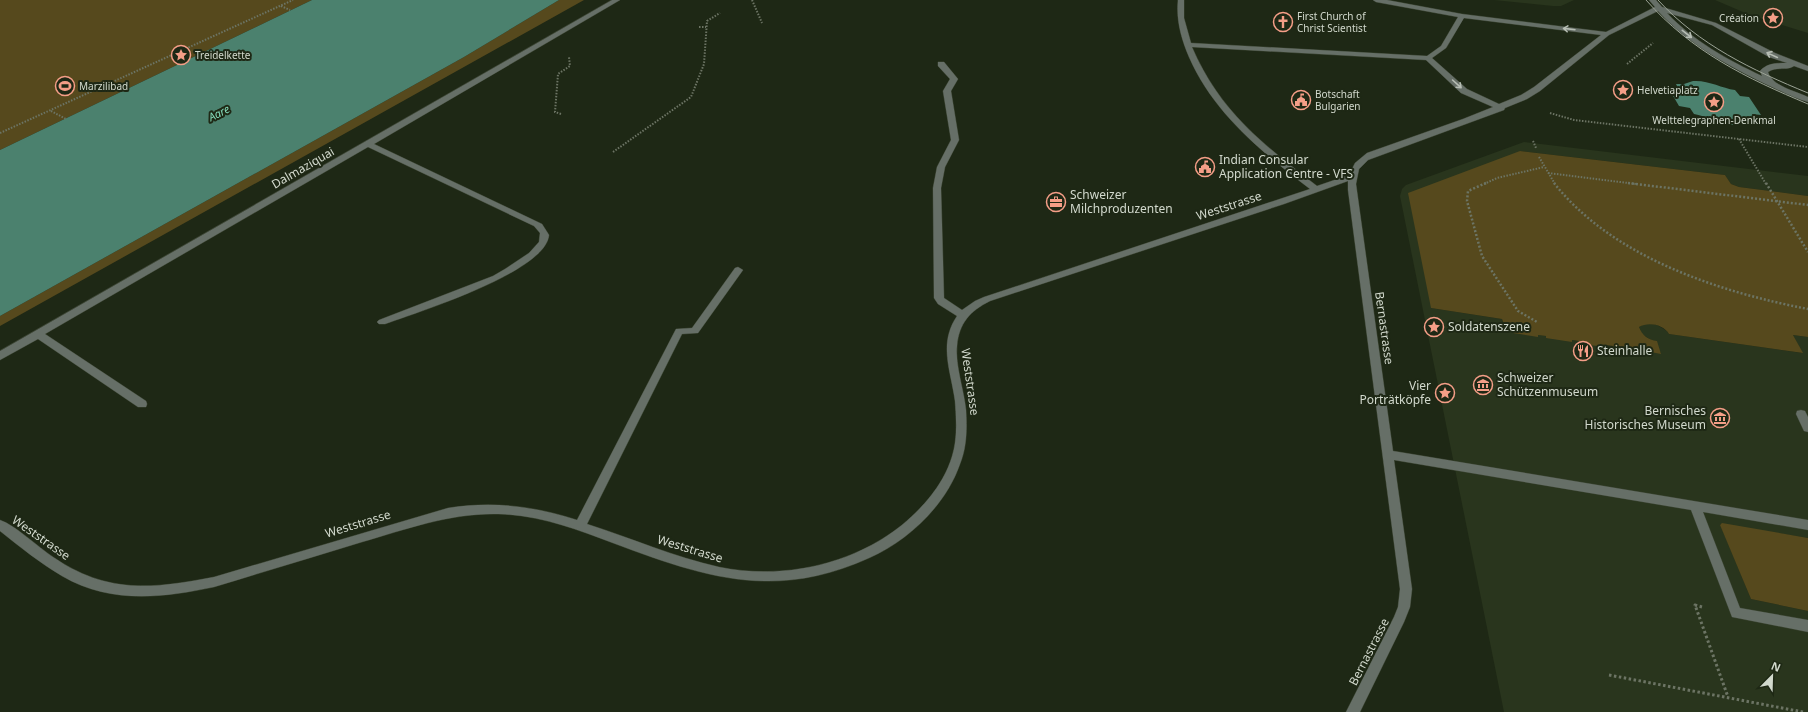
<svg xmlns="http://www.w3.org/2000/svg" width="1808" height="712" font-family="'Noto Sans',sans-serif">
<rect width="100%" height="100%" fill="#1e2815"/>
<!-- built -->
<g fill="#29351d">
<polygon points="1494,0 1574,0 1561,6 1553,6"/>
<polygon points="1715,0 1808,0 1808,33 1750,15"/>
<polygon points="1524,142 1808,176 1808,196 1739,187 1731,184 1725,175 1520,151 1431,308 1502,319 1506,330 1579,341 1606,347 1605,345 1661,353 1652,341 1642,334 1639,327 1645,323 1657,325 1667,331 1669,334 1802,353 1793,335 1808,337 1808,538 1720,524 1751,599 1808,611 1808,712 1504,712 1400,196 1402,189 1406,185"/>
</g>
<!-- green -->
<g fill="#56491d">
<polygon points="0,0 312,0 0,150"/>
<polygon points="559,0 584,0 0,326 0,316 464,57"/>
<path d="M1520 151 1725 175 1731 184 1739 187 1808 196V337L1793 335 1803 353 1669 334C1663 324 1648 322 1639 327 1642 335 1648 340 1657 341L1661 354 1640 350 1641 352 1614 348 1613 346 1606 345V347L1580 344 1579 341 1572 340V342L1546 338V336L1538 335V337L1513 333 1512 332 1506 330 1502 319 1431 308 1408 193Z"/>
<polygon points="1722,523 1808,538 1808,611 1751,599 1720,525"/>
</g>
<!-- water -->
<g fill="#4b816e">
<polygon points="312,0 559,0 464,57 0,316 0,150"/>
<path d="M1693 81C1709 80 1721 88 1735 90L1740 96 1749 97 1761 115 1752 114 1756 121 1747 120C1733 133 1709 116 1694 114L1690 108 1679 106 1669 89 1679 90 1676 84H1684Z"/>
</g>
<g fill="none" stroke-linecap="round" stroke-linejoin="round">
<!-- minor casing -->
<g stroke="#3b4432" stroke-width="1">
<g id="minor">
<path d="M612 0H620L374 144 542 224 549 235C546 272 418 312 385 324H379L377 322 379 320 493 276 505 269 529 253 539 242 540 233 534 226 368 147 45 334 146 401 147 404 146 407H138L38 339 0 360V351Z"/>
<path d="M1178 0H1184V18L1191 43 1427 56 1441 46 1458 17 1376 2 1373 0H1387L1462 14 1606 32 1655 7 1649 0H1656L1662 7 1716 23 1775 53 1808 66V71L1794 66C1787 71 1776 66 1768 72 1772 86 1795 91 1808 97V102C1796 99 1785 93 1774 88 1732 68 1690 46 1658 11L1609 35 1540 91 1527 99 1505 108 1504 110 1368 160 1359 169 1356 184 1393 451 1808 520V530L1703 512 1740 608 1808 620V632L1732 617 1691 510 1394 460 1412 589 1410 607 1404 622 1360 712H1346L1394 617 1398 607 1400 589 1348 190V181L1284 204 990 301C970 311 959 323 957 346 955 365 964 390 966 410 967 428 967 447 960 464 946 505 908 541 869 558 774 601 704 577 613 543 576 529 539 515 498 514 450 513 407 529 362 542 313 557 263 572 214 587 162 598 110 604 62 576 40 563 20 547 0 531V520C15 525 38 547 53 557 107 594 152 589 214 577L448 508C493 501 534 506 577 520L676 329 692 328 735 268 738 267 743 270 698 333 682 334 587 524C631 538 674 557 719 567 782 580 852 565 902 525 927 504 950 477 955 443 957 429 956 415 955 401 951 371 938 344 957 316L938 304 934 298 933 188 937 167 951 140 943 91 950 79 938 66V62H944L958 79 951 91 959 140 945 167 941 188 944 298 962 310 975 301 984 297 1310 189C1262 152 1214 114 1189 57 1181 38 1176 20 1178 0ZM1667 13 1712 25 1769 57 1787 63C1777 63 1767 63 1760 71L1762 76C1728 60 1693 41 1667 13ZM1464 18 1601 35 1534 87 1521 95 1499 104 1467 89 1432 58 1446 48ZM1192 47 1426 60 1461 93 1493 107 1463 119 1367 153 1355 163 1349 175 1317 186C1263 144 1220 112 1192 47Z"/>
<polygon points="1801,410 1805,411 1808,417 1808,432 1804,431 1796,414 1797,411"/>
</g>
</g>
<!-- path-far2 -->
<g stroke="#6c7464" stroke-width="2" stroke-dasharray="1.5 1.5" stroke-linecap="butt">
<polyline points="752,0 762,23"/>
<polyline points="281,6 290,10"/>
<polyline points="699,27 706,27"/>
<polyline points="1627,64 1653,43"/>
<polyline points="51,111 66,119"/>
<polyline points="1550,113 1574,120 1808,147"/>
<polyline points="561,114 555,112 558,74 570,66 569,57"/>
<polyline points="0,133 293,0"/>
<polyline points="1739,139 1766,184"/>
<polyline points="1533,141 1536,148"/>
<polyline points="613,152 691,97 704,64 707,21 720,13"/>
<polyline points="1539,157 1555,184"/>
<polyline points="1548,173 1636,184"/>
<polyline points="1484,184 1497,178 1544,167"/>
</g>
<!-- path-far1 -->
<g stroke="#6c7464" stroke-width="2.5" stroke-dasharray="2 2" stroke-linecap="butt">
<polyline points="1486,183 1468,191 1467,201 1482,256 1518,311 1537,322"/>
<path d="M1554 183C1612 257 1719 292 1808 309"/>
<polyline points="1628,183 1808,205"/>
<polyline points="1766,183 1808,252"/>
</g>
<!-- path -->
<g stroke="#6c7464" stroke-width="3" stroke-dasharray="2.5 2.5" stroke-linecap="butt">
<polyline points="1702,607 1695,605 1728,697"/>
<polyline points="1609,675 1803,712"/>
</g>
<!-- minor -->
<use href="#minor" fill="#666f67" fill-rule="evenodd"/>
<!-- tram -->
<g stroke="#9ba395" stroke-width="1">
<path d="M1646 0C1692 52 1746 78 1808 104"/>
<path d="M1658 0C1699 45 1752 70 1808 93"/>
</g>
</g>
<!-- one-way arrows -->
<defs><path id="oneway-shaft" d="M-6 0H5M1.5-3L5.5 0L1.5 3" fill="none" stroke-width="1.6" stroke-linecap="round" stroke-linejoin="round"/></defs>
<g stroke="#b7beb4">
<use href="#oneway-shaft" transform="translate(1569 29) rotate(-173)"/>
<use href="#oneway-shaft" transform="translate(1687 34) rotate(38)"/>
<use href="#oneway-shaft" transform="translate(1772 55) rotate(-155)"/>
<use href="#oneway-shaft" transform="translate(1457 84) rotate(42)"/>
</g>
<!-- icons -->
<defs>
<g id="sight-ring" transform="scale(1)"><circle r="9.5" fill="#1e2815" stroke="#f49e87" stroke-width="1.5"/><path d="M0-6L1.8-2.2L6-1.7L2.9 1.2L3.7 5.4L0 3.3L-3.7 5.4L-2.9 1.2L-6-1.7L-1.8-2.2Z" fill="#f49e87"/></g>
<g id="church-ring" transform="scale(1)"><circle r="9.5" fill="#1e2815" stroke="#f49e87" stroke-width="1.5"/><path d="M-1.2-6h2.4v3.5h3.3v2.4h-3.3V6h-2.4V-.1h-3.3v-2.4h3.3Z" fill="#f49e87"/></g>
<g id="stadium-ring" transform="scale(1)"><circle r="9.5" fill="#1e2815" stroke="#f49e87" stroke-width="1.5"/><path d="M0-5a6.5 5 0 1 0 0 10a6.5 5 0 1 0 0-10ZM-3.5-1.8h7v3.6h-7Z" fill="#f49e87"/></g>
<g id="civic-ring" transform="scale(1)"><circle r="9.5" fill="#1e2815" stroke="#f49e87" stroke-width="1.5"/><path d="M-.6-6.5H3V-4.5H.6V-3L4-1V1h2V6H-6V1h2V-1L-.6-3ZM-1.2 2.5V6h2.4V2.5Z" fill="#f49e87"/></g>
<g id="office-ring" transform="scale(1)"><circle r="9.5" fill="#1e2815" stroke="#f49e87" stroke-width="1.5"/><path d="M-6-3h4V-5.5h4V-3h4V5H-6ZM-1-4.5V-3h2v-1.5ZM-6 0V1H6V0Z" fill="#f49e87"/></g>
<g id="restaurant-ring" transform="scale(1)"><circle r="9.5" fill="#1e2815" stroke="#f49e87" stroke-width="1.5"/><path d="M-5-6h1v4h1v-4h1v4h1v-4h1v5L-1.5 .5V6h-2V.5L-5-1ZM5-6V6H3V1.5H1.5Q1.5-4 5-6Z" fill="#f49e87"/></g>
<g id="museum-ring" transform="scale(1)"><circle r="9.5" fill="#1e2815" stroke="#f49e87" stroke-width="1.5"/><path d="M0-6L6-3V-2H-6V-3ZM-5-1h2V3h-2ZM-1-1h2V3h-2ZM3-1h2V3H3ZM-6 4H6V6H-6Z" fill="#f49e87"/></g>
</defs>
<g fill-rule="evenodd">
<use href="#sight-ring" x="1773" y="18"/>
<use href="#church-ring" x="1283" y="22"/>
<use href="#sight-ring" x="181" y="55"/>
<use href="#stadium-ring" x="65" y="86"/>
<use href="#sight-ring" x="1623" y="90"/>
<use href="#civic-ring" x="1301" y="100"/>
<use href="#sight-ring" x="1714" y="102"/>
<use href="#civic-ring" x="1205" y="167"/>
<use href="#office-ring" x="1056" y="202"/>
<use href="#sight-ring" x="1434" y="327"/>
<use href="#restaurant-ring" x="1583" y="351"/>
<use href="#museum-ring" x="1483" y="385"/>
<use href="#sight-ring" x="1445" y="393"/>
<use href="#museum-ring" x="1720" y="418"/>
</g>
<g text-anchor="middle" stroke-width="4" stroke-linejoin="round" paint-order="stroke">
<!-- far-poi labels -->
<g font-size="10" fill="#d2d9cd" stroke="#1e2815" text-anchor="start">
<text x="1297" y="20">First Church of<tspan x="1297" dy="12">Christ Scientist</tspan></text>
<text x="1759" y="22" text-anchor="end">Création</text>
<text x="195" y="59">Treidelkette</text>
<text x="79" y="90">Marzilibad</text>
<text x="1637" y="94">Helvetiaplatz</text>
<text x="1315" y="98">Botschaft<tspan x="1315" dy="12">Bulgarien</tspan></text>
<text x="1714" y="124" text-anchor="middle">Welttelegraphen-Denkmal</text>
</g>
<!-- far-water labels -->
<g font-size="11" font-style="italic" fill="#84dbbb" stroke="#1e2815">
<text transform="translate(219 113) rotate(-27)" y="4">Aare</text>
</g>
<!-- poi labels -->
<g font-size="12" fill="#d2d9cd" stroke="#1e2815" text-anchor="start">
<text x="1219" y="164">Indian Consular<tspan x="1219" dy="14">Application Centre - VFS</tspan></text>
<text x="1070" y="199">Schweizer<tspan x="1070" dy="14">Milchproduzenten</tspan></text>
<text x="1448" y="331">Soldatenszene</text>
<text x="1597" y="355">Steinhalle</text>
<text x="1497" y="382">Schweizer<tspan x="1497" dy="14">Schützenmuseum</tspan></text>
<text x="1431" y="390" text-anchor="end">Vier<tspan x="1431" dy="14">Porträtköpfe</tspan></text>
<text x="1706" y="415" text-anchor="end">Bernisches<tspan x="1706" dy="14">Historisches Museum</tspan></text>
</g>
<!-- street labels -->
<g font-size="12" fill="#d2d9cd" stroke="#1e2815">
<text transform="translate(303 168) rotate(-30)" y="4">Dalmaziquai</text>
<text transform="translate(1229 206) rotate(-18)" y="4">Weststrasse</text>
<text transform="translate(1384 328) rotate(82)" y="4">Bernastrasse</text>
<text transform="translate(970 382) rotate(82)" y="4">Weststrasse</text>
<text transform="translate(358 524) rotate(-17)" y="4">Weststrasse</text>
<text transform="translate(41 538) rotate(35)" y="4">Weststrasse</text>
<text transform="translate(690 549) rotate(17)" y="4">Weststrasse</text>
<text transform="translate(1369 652) rotate(-63)" y="4">Bernastrasse</text>
</g>
</g>
<!-- north arrow -->
<g transform="translate(1772 676) rotate(23)" stroke="#1e2815" stroke-width="3" paint-order="stroke">
<path d="M0-3L7 15L0 10L-7 15Z" fill="#d2d9cd"/>
<text y="-6" font-size="11" font-weight="bold" text-anchor="middle" fill="#d2d9cd">N</text>
</g>
</svg>
